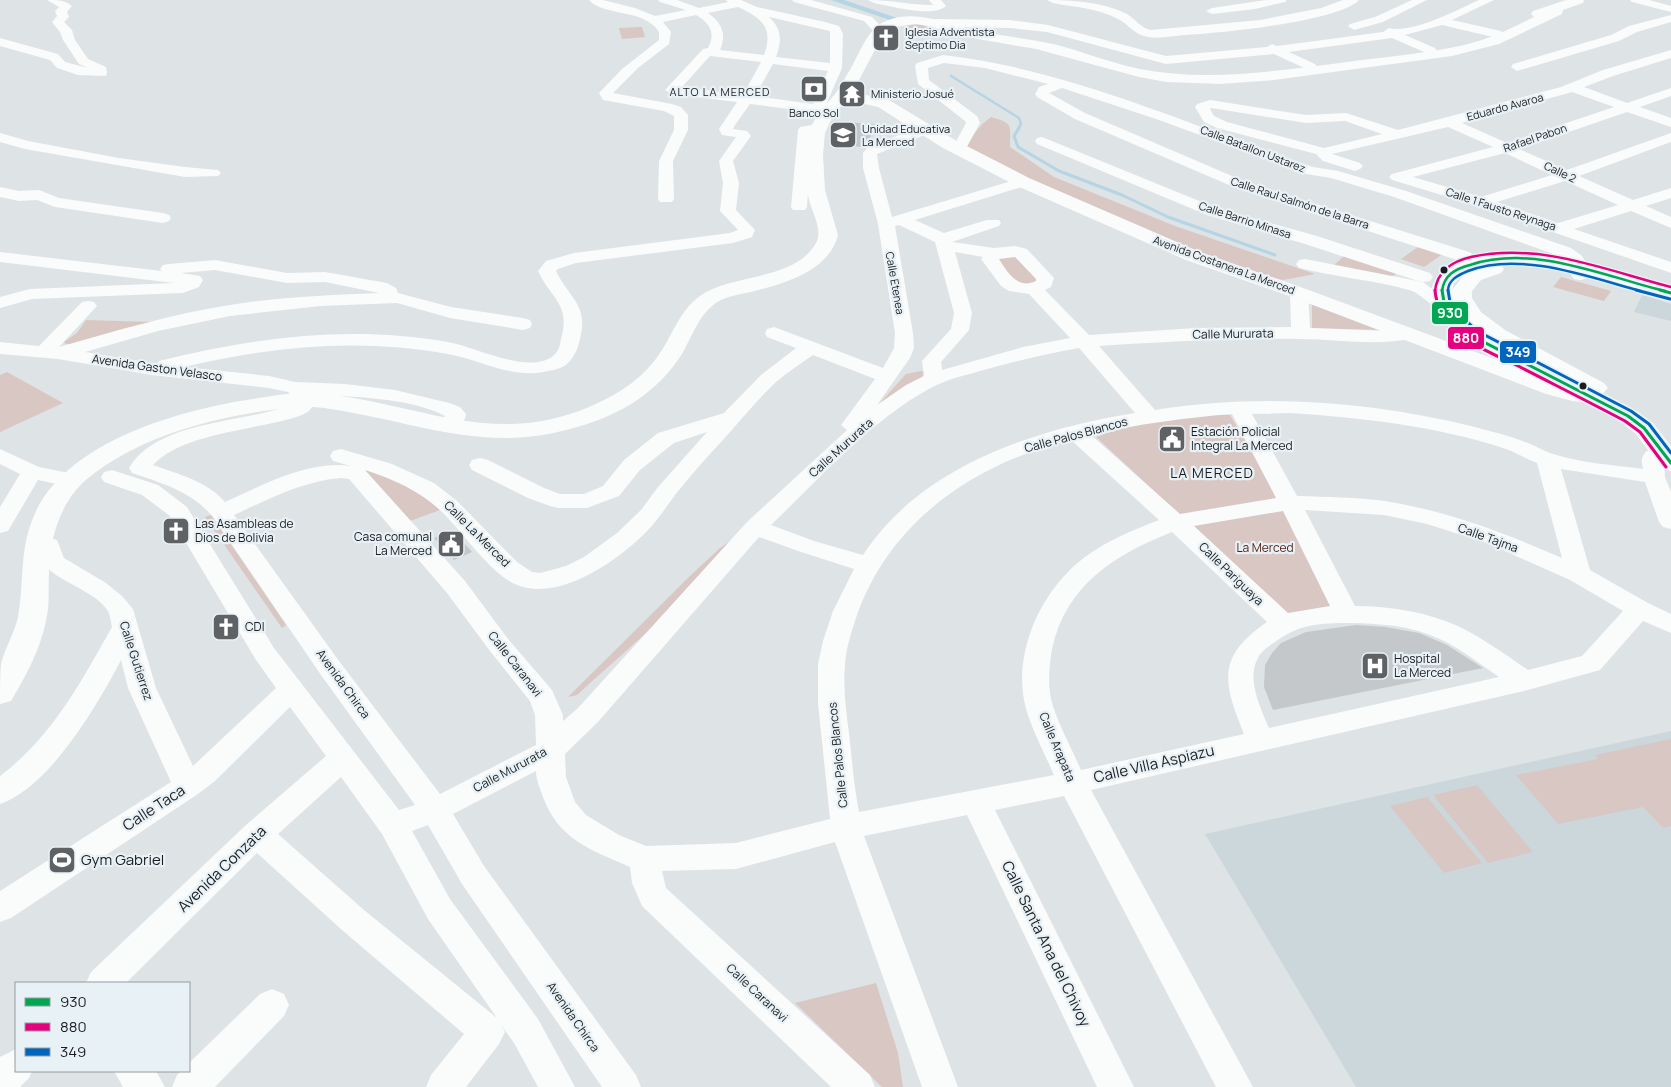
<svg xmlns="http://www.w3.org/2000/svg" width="1671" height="1087" font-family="Manrope,sans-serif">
<rect width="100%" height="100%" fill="#dee3e6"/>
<!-- built -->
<g fill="#ccd7dc">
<polygon points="1642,295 1671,304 1671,321 1634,312"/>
<polygon points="1671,731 1671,1087 1356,1087 1205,834"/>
</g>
<!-- green -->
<g fill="#d8c7c3">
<polygon points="922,24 937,35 919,37 904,26"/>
<polygon points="642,27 645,37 622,39 619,28"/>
<path d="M991 117C1014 124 1010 124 1010 147L1054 177 1175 226 1315 274 1283 280 1220 263 1071 201 966 149C972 135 979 126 991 117Z"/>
<polygon points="1421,245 1444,253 1424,267 1401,259"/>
<polygon points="1344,256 1397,273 1391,277 1333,266"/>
<path d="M998 257H1021L1039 283C1010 286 1013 280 996 259Z"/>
<polygon points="1561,277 1611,291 1604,301 1553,287"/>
<polygon points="1312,304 1382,330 1312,328"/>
<polygon points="86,320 152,322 75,344 66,344 64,342 77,333"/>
<polygon points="921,371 924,372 921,379 879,404 906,374"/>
<polygon points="7,372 63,403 0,432 0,375"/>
<path d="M1200 415H1230L1281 501 1180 515 1096 437C1130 424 1165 420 1200 415Z"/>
<path d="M348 464C378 468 418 490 440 510L410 521Z"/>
<polygon points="1285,510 1333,607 1285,615 1190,525"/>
<polygon points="211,515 286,625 282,628 205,517"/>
<path d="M743 532C695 593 634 643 577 695L568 697 690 576 720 548Z"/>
<polygon points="1671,739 1671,826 1663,828 1643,807 1558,824 1516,775 1598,759 1595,755"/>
<polygon points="1477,785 1533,852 1488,863 1433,795"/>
<polygon points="1427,797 1482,863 1444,873 1390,806"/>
<polygon points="876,983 898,1053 903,1087 882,1087 795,1003"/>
</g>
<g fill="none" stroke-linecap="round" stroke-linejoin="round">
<!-- stream-far1 -->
<polyline stroke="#b5d4e4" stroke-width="2.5" points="951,76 1019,118 1021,124 1018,129"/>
<!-- stream -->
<polyline stroke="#b5d4e4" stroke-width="3" points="1019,128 1014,136 1018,147 1059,171 1122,195 1168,217 1275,255"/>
<!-- canal -->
<polygon fill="#b5d4e4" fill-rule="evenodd" points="831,0 844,0 897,18 890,20"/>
</g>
<!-- building -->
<g fill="#c4c8ca">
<polygon points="841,122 876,124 867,144 862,147 830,144"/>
<polygon points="453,531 472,552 454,560 434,538"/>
<polygon points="1356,625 1385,627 1419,633 1447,645 1483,668 1273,710 1264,687 1265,665 1272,653 1281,643 1306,632"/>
</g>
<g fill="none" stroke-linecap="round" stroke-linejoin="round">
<!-- minor -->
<g fill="#fafbfb" fill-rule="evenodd">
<path d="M47 0C56 0 65 0 72 6L67 12 69 17 64 22 72 30 75 40 88 59 106 67 107 73 106 76 78 75 57 68 50 60 0 46V38L58 54 65 62 88 68 79 64 63 40 60 32 52 22 57 16 55 11 59 7Z"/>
<path d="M589 0H603L635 8 655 16 686 10 660 2 658 0H677L699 8 728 2 726 0H741L757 7 825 22 839 26 843 34 842 68 826 105 835 107 837 110 835 113H818L750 104 735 125 733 129 747 131 751 136 733 161 739 183 736 210 755 230 752 237 733 243 576 263 558 269 556 271C569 298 589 305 580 339 578 348 575 356 568 363 563 368 555 370 548 371 512 380 482 360 448 354 360 338 271 346 184 367L269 376 295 382 345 384 395 390 449 403 460 407 466 414C464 427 454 432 442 429L438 425 445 416C412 398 350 396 312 395L317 401 309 411 302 415C261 430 183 432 153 465 178 474 207 481 225 502 263 485 308 460 351 466L333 461 330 456 333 451 341 449 392 464 434 483 457 501 517 562 532 572 540 573 566 566 584 557 617 533 641 510 658 487 707 432 674 443 640 470 619 496 587 508H558L550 506 528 498 472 470 469 465 472 460 480 458 488 460 544 488 560 494H584L603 486 624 460 658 433 724 413 761 375 796 348 767 337 765 333 767 329 774 327 883 368 894 348 895 333 878 224 863 168V153L869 146 927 125 932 126 934 129 932 132 877 154 879 168 892 217 1018 179H1028L1031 182 1028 185 915 220 944 233 987 220H999L1001 223 999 226 952 242 994 248 1015 246 1027 249 1054 278 1051 287 1045 290 1089 335 1196 328 1291 327 1290 293 1293 289 1299 288 1305 289 1308 293 1310 328 1388 331 1407 328 1414 330 1416 334 1414 338C1377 347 1338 339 1300 339 1233 338 1166 342 1099 346L1155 410C1261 393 1367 401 1471 426 1489 431 1508 435 1525 442 1535 445 1543 451 1553 454 1582 463 1613 465 1643 469 1642 465 1641 459 1643 456 1648 446 1663 445 1671 448V456L1664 460 1665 477 1671 492V529L1663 527 1659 522 1645 482 1561 469 1590 570 1648 603 1671 614V633L1643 621 1600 670 1524 691 1091 790 1253 1087H1216L1064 796 995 810 1134 1087H1097L967 815 864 836 958 1087H922L835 842 736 869 662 871 666 888 870 1075 875 1087H831L642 906 632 883 630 867C591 850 558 839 543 797 540 788 536 780 536 771L453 814 484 866 636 1075 641 1087H602L462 884 428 825 412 831 450 899 538 1019 575 1087H538L514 1043 501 1025 505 1032 499 1044 466 1087H426L431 1075 464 1034 342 930 257 853 126 983H86L91 972 246 825 326 756 290 707 215 781 198 794 11 918 0 922V891L171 782 128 688 121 660C98 704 50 787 0 804V776C52 737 81 682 112 627 111 622 110 615 108 611 93 587 45 580 39 554L31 552 27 547 31 542 49 538 57 540 64 558 106 583 122 596 133 609 156 688 193 766 276 688 256 660 170 516 142 495 104 482 101 477 104 472 112 470 158 485 187 507 274 648 399 810 415 805 321 675 213 517C191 491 164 484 132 473L129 468C156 421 241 423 288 406L296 401 288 392 269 388 152 375 58 359 0 354V342L39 346 82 302 88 301 94 302 97 306 59 347C115 331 172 314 230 305 279 297 330 295 379 293L325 282 287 283 215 270 181 273 200 276 203 280 199 287 183 293 32 299 0 308V297L30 289 174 283 0 262V252L162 271 160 269 163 265 169 264 215 260 287 273 325 272 387 283 396 288 398 293 451 307 523 318 530 320 532 324 530 328 523 330 450 318 397 303 321 306 230 316 158 331 85 352 157 364 159 361C254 337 351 325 448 342 476 347 528 375 553 356 559 351 560 345 561 339 571 304 551 299 538 271L546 261 574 253 730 233 738 230 720 211 723 183 719 161 736 137 722 135 719 129 737 102 672 94 665 90 703 49 708 48C716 33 710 23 696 15L663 22 671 32 669 44 638 68 613 93 672 104 681 107 688 115V130L673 161 674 199 672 202H660L658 199 659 161 674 130V116L664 111 603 100 599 93 622 69 659 40V32C644 8 604 17 589 0ZM738 7C762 18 774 28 764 55L720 50C727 34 722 23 708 13ZM769 17 830 31V63L776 57C782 41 782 29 769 17ZM710 56 761 62 743 95 682 87ZM773 64 828 71 813 104 755 96ZM899 225 935 242 954 313 951 329 922 361 924 376 906 385 877 405 910 358 914 348 913 333 895 226ZM955 252 983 257 981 259 1001 286 1009 291 1029 294 1070 338 1023 347 942 370 941 362 969 330 972 313ZM1015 257 1036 279V281C1018 290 1007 272 999 259ZM1079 348 1135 413C1035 429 921 466 863 555L814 541 771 525C820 478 879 412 939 384 952 378 967 375 980 371 1013 362 1045 354 1079 348ZM813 355 875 379 841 425 847 430 747 522 578 708 563 721V715L552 690 508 639 465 581 365 470C393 479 420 491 441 511 463 532 490 574 517 585 560 602 619 560 647 531 658 520 666 507 675 495 690 476 706 458 722 441 740 421 757 400 776 382 788 372 800 364 813 355ZM1291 413C1363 418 1437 426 1506 449 1517 453 1526 459 1537 463L1562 558C1505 533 1447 511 1385 501 1356 497 1327 497 1297 496L1252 414ZM1232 414 1276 498 1180 514 1091 435C1137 424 1184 418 1232 414ZM1071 440 1159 520C1128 532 1094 546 1070 570 1036 603 1014 657 1025 705 1030 726 1045 754 1054 775L859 812C854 786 852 760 849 733 846 711 843 688 845 665 846 649 851 633 856 618 889 521 975 463 1071 440ZM341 478 349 479 447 593 490 651 530 701 535 715 536 745 440 794 339 661 234 515C269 499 303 481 341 478ZM1305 510 1384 515 1427 524 1487 543 1570 580 1623 611 1582 656 1528 670C1506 655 1484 639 1460 627 1428 612 1390 606 1355 606ZM1283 511 1330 606 1288 613 1194 526ZM1172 532 1267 622C1216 657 1223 682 1244 734L1081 770C1072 749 1060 728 1053 706 1047 688 1049 668 1052 649 1066 585 1114 555 1172 532ZM759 537 798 551 854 569 833 611 823 641 818 664V703L830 819 736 843 646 846 619 835 586 815 575 802 566 777 565 754 598 722ZM1339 623C1370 623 1402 624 1430 635 1455 644 1477 662 1499 677L1269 728C1261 709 1246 679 1258 658 1261 651 1269 646 1275 642 1297 626 1312 624 1339 623ZM341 777 382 834 428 919 497 1018 364 910 278 834Z"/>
<polygon points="792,0 811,0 872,17 885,30 879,34 875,33 864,21 794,2"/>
<path d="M868 0C891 0 911 5 933 5L929 0H941L946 6C934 18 890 6 874 3Z"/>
<path d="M1047 0C1073 0 1101 2 1125 13 1135 18 1140 28 1151 30L1260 20 1321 8 1343 0H1359C1338 22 1219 33 1185 35 1173 36 1159 39 1148 37 1134 35 1128 23 1116 18 1097 8 1073 7 1053 3Z"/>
<polygon points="1266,0 1287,0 1285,2 1255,9 1212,14 1206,11 1212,8"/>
<polygon points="1412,0 1427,0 1383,22 1354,30 1348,26 1350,24 1375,17"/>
<path d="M1479 0H1494L1452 20 1501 31 1503 34 1501 37 1497 38 1442 25 1405 35 1435 48 1437 51 1435 54 1431 55 1392 38 1289 52 1315 64 1317 67 1311 71 1274 54 1166 64 1047 32 1010 28 936 27 930 23 936 19 1010 20 1048 25 1166 56 1267 47 1272 44 1277 46 1383 32 1389 28C1412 34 1457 10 1479 0Z"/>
<polygon points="1630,0 1649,0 1671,6 1671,12 1632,2"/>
<polygon points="1671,15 1671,22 1637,32 1619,41 1517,71 1511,67 1513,64 1611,35 1629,26"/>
<path d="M1671 50V58L1613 76 1584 87 1627 103 1671 88V96L1640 107 1671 118V127L1627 112 1519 149 1567 170 1671 133V142L1579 176 1633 200 1671 188V198L1646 206 1671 217V228L1631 211 1574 229 1671 262V273L1475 205 1392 180 1389 177 1392 174 1493 147 1448 127 1332 154 1360 163 1363 166 1360 169 1355 171 1323 161 1316 154 1217 128 1204 122 1195 107 1197 104 1210 100 1306 115 1346 113 1398 130 1561 87 1603 70ZM1572 92 1614 107 1507 143 1462 123ZM1211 108 1306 123 1345 121 1382 134 1324 148 1227 122 1214 116 1210 109ZM1505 153 1552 175 1481 197 1413 177ZM1565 181 1618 205 1558 223 1497 202Z"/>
<path d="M943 55C1073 70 1190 126 1313 167L1338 171 1406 191 1571 248 1581 255 1591 269 1586 279 1580 280 1574 279 1571 275 1573 269 1569 263 1559 256 1394 197 1331 178 1306 174 1159 120 1062 88 1049 93 1085 113 1246 182 1469 252 1496 266 1499 270 1496 274C1483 277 1469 266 1457 260L1236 188 1075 119 1037 97 1035 94 1039 87 1048 84 985 68 944 63 928 68 929 80 977 116 980 123 964 152H954L952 149 966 123 965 121 918 84 915 66 917 63Z"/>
<polygon points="819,124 824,125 826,128 824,131 812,133 807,207 805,210 793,210 791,207 798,130 800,127"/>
<polygon points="0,133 28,141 119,158 185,167 218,170 221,173 218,176 185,177 25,149 0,142"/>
<polygon points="1042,137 1219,209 1317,236 1430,273 1433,277 1430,281 1424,282 1418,281 1305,244 1207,215 1037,144 1035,141 1037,138"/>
<polygon points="0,187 19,191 39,190 59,198 163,213 169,215 171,218 169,221 163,223 55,207 37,200 19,201 0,197"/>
<path d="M1305 259 1423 282 1452 304 1449 308C1432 312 1424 294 1409 290 1373 280 1335 277 1299 268L1296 264 1299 260Z"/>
<polygon points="0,449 39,467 79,475 82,480 79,485 71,487 38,480 8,531 0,533 0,507 20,474 0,464"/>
<polygon points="272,989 284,994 289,1005 284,1016 215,1087 172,1087 177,1075 181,1071 189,1071 189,1063 260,994"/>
<polygon points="16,1049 16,1071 32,1071 29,1078 20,1087 0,1087 0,1057"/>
<polygon points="114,1071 156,1071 165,1087 123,1087"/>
</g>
<!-- major -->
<path fill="#fafbfb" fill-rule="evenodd" d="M843 90 889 100 955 140 1029 178 1200 252 1306 289 1564 385 1567 382 1527 360 1525 364C1492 372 1380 294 1459 263 1475 257 1491 252 1507 252 1563 252 1617 275 1671 287V299C1623 288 1548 259 1501 265L1504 269 1501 273 1481 280 1472 291V298L1481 312 1505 330 1604 383 1608 388 1603 393 1637 411 1653 423 1671 446V471L1662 468 1635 433 1619 421 1584 402 1572 401 1546 394 1292 297 1186 260 1017 186 943 148 878 107 838 98 835 95 838 92ZM1464 275 1452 290 1454 283Z"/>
<!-- highway -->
<path fill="#fafbfb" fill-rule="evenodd" d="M1566 0H1584L1583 3 1563 10 1562 14 1499 44 1452 56 1274 80 1220 84 1166 82 1139 77 1036 49 978 39 928 26 915 24 895 27 884 33 851 95 833 116 825 133 823 155 825 190 838 235C829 272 782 284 751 292 740 294 729 296 719 301 699 313 693 335 682 354 657 393 620 415 577 427 485 455 419 422 330 409 308 405 286 408 264 411 203 420 136 439 87 479 60 502 50 538 49 572 48 589 50 605 46 621 40 650 26 676 11 701L0 704C0 692 0 676 1 664 5 648 14 634 18 617 25 578 18 548 37 509 73 439 181 410 253 399 276 395 300 391 323 394 418 403 492 448 589 407 617 395 643 379 660 353 673 334 680 310 700 296 730 274 795 281 816 243 824 229 810 210 808 195 804 176 804 154 808 135 813 118 824 107 835 94 841 86 846 76 851 68 860 52 868 28 886 21 915 9 945 23 974 30 1000 36 1027 38 1053 44 1082 51 1110 63 1140 69 1207 82 1273 71 1340 63 1386 56 1434 54 1479 41 1498 35 1516 26 1534 17L1531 14 1533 11Z"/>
<!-- bus-1-far1 casing -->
<g stroke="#e8f1f6" stroke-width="5">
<path id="bus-1-far1" d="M1442 291C1444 275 1455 269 1470 265 1534 244 1603 276 1665 291"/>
</g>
<!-- bus-1 casing -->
<g stroke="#e8f1f6" stroke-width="6">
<g id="bus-1">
<polyline points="1442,290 1444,302 1449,312 1472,336 1628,416 1644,428 1671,463"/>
<polyline points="1660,290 1671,293"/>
</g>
</g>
<!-- bus-2-far1 casing -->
<g stroke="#e8f1f6" stroke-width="5">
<path id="bus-2-far1" d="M1435 291C1437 271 1453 261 1471 257 1540 242 1605 270 1671 287"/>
</g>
<!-- bus-2 casing -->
<g stroke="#e8f1f6" stroke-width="6">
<path id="bus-2" d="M1435 290C1436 307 1446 321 1459 332 1477 349 1501 357 1522 368 1557 386 1591 403 1625 421L1640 432 1666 467"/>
</g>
<!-- bus-3-far1 casing -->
<g stroke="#e8f1f6" stroke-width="5">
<path id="bus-3-far1" d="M1448 291C1448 280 1458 275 1468 271 1520 251 1589 277 1640 291"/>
</g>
<!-- bus-3 casing -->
<g stroke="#e8f1f6" stroke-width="6">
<g id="bus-3">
<polyline points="1448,290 1450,302 1454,309 1477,331 1631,411 1649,424 1671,453"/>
<polyline points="1636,290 1670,299"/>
</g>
</g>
<!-- bus-1-far1 -->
<use href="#bus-1-far1" stroke="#00a651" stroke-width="2.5"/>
<!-- bus-1 -->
<use href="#bus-1" stroke="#00a651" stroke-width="3"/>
<!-- bus-2-far1 -->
<use href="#bus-2-far1" stroke="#e5007d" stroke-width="2.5"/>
<!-- bus-2 -->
<use href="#bus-2" stroke="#e5007d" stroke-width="3"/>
<!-- bus-3-far1 -->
<use href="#bus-3-far1" stroke="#0065bd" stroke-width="2.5"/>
<!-- bus-3 -->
<use href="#bus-3" stroke="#0065bd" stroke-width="3"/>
</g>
<!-- icons -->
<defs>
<g id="church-square" transform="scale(1.4375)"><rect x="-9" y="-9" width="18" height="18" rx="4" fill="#5f6265" stroke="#e8f1f6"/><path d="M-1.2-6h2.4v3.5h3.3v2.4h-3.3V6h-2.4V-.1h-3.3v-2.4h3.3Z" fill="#fff"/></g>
<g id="bank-square" transform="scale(1.4375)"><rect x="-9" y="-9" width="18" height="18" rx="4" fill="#5f6265" stroke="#e8f1f6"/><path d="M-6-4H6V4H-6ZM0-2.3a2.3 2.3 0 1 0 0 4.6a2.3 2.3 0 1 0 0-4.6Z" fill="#fff"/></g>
<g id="temple-square" transform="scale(1.4375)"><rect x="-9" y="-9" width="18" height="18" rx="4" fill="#5f6265" stroke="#e8f1f6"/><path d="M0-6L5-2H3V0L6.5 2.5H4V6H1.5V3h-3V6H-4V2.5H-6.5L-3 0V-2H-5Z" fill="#fff"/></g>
<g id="school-square" transform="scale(1.4375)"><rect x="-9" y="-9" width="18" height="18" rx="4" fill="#5f6265" stroke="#e8f1f6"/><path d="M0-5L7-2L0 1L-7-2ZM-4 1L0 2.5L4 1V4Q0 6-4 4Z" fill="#fff"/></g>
<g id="civic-square" transform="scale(1.4375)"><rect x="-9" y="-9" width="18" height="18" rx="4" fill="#5f6265" stroke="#e8f1f6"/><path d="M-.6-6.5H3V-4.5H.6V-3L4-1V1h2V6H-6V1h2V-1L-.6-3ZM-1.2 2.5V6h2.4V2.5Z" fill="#fff"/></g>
<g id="hospital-square" transform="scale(1.4375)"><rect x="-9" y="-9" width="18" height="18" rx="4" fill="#5f6265" stroke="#e8f1f6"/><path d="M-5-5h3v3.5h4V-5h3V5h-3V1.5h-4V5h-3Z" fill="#fff"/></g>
<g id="stadium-square" transform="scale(1.4375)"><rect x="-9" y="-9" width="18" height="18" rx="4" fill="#5f6265" stroke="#e8f1f6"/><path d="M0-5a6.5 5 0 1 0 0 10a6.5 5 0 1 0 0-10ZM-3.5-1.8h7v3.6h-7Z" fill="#fff"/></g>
</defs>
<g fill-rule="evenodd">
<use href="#church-square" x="886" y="38"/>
<use href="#bank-square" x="814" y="89"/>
<use href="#temple-square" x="852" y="94"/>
<use href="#school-square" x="843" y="135"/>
<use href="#civic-square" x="1172" y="439"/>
<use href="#church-square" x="176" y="531"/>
<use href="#civic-square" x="451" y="544"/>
<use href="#church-square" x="226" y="627"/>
<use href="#hospital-square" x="1375" y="666"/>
<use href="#stadium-square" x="62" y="860"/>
</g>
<!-- markers -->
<g fill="#1a1d1f" stroke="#e8f1f6" stroke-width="2">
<circle cx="1444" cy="270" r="4.5"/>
<circle cx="1583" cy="386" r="4.5"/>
</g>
<g text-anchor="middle" stroke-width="4.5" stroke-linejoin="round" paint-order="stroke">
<!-- far-poi labels -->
<g font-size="11" fill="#1a1d1f" stroke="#e8f1f6" text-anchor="start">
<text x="905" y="36">Iglesia Adventista<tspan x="905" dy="13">Septimo Dia</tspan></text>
<text x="871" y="98">Ministerio Josué</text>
<text x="814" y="117" text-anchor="middle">Banco Sol</text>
<text x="862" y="133">Unidad Educativa<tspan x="862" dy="13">La Merced</tspan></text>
</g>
<!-- far-neighbourhood labels -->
<g font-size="11" letter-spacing="1" fill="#1a1d1f" stroke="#e8f1f6">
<text x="720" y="96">ALTO LA MERCED</text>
</g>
<!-- far-street labels -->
<g font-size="11" fill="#1a1d1f" stroke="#e8f1f6">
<text transform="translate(1505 107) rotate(-15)" y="4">Eduardo Avaroa</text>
<text transform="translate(1535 138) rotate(-19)" y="4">Rafael Pabon</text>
<text transform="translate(1253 149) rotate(21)" y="4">Calle Batallon Ustarez</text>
<text transform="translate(1560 172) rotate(25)" y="4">Calle 2</text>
<text transform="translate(1300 203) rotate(18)" y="4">Calle Raul Salmón de la Barra</text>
<text transform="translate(1501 209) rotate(18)" y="4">Calle 1 Fausto Reynaga</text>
<text transform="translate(1245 220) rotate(18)" y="4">Calle Barrio Minasa</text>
<text transform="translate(1224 265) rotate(20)" y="4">Avenida Costanera La Merced</text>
<text transform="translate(895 283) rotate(80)" y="4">Calle Etenea</text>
</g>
<!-- street labels -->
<g font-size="12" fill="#1a1d1f" stroke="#e8f1f6">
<text transform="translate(1233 334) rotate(-1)" y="4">Calle Mururata</text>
<text transform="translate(157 368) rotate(8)" y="4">Avenida Gaston Velasco</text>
<text transform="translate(1076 435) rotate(-15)" y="4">Calle Palos Blancos</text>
<text transform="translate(841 448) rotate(-42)" y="4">Calle Mururata</text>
<text transform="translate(477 534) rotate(45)" y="4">Calle La Merced</text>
<text transform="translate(1488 538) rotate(20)" y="4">Calle Tajma</text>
<text transform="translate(1231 574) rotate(44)" y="4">Calle Pariguaya</text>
<text transform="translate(136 661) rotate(72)" y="4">Calle Gutierrez</text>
<text transform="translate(515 664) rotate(52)" y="4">Calle Caranavi</text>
<text transform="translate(343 684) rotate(54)" y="4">Avenida Chirca</text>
<text transform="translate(1057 747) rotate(67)" y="4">Calle Arapata</text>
<text transform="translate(838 755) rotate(-96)" y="4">Calle Palos Blancos</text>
<text transform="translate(510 770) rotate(-28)" y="4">Calle Mururata</text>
<text transform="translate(757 993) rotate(43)" y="4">Calle Caranavi</text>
<text transform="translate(573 1017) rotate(55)" y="4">Avenida Chirca</text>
</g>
<!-- poi labels -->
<g font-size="12" fill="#1a1d1f" stroke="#e8f1f6" text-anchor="start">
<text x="1191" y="436">Estación Policial<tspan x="1191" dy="14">Integral La Merced</tspan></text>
<text x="195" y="528">Las Asambleas de<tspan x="195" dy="14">Dios de Bolivia</tspan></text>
<text x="432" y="541" text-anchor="end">Casa comunal<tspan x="432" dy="14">La Merced</tspan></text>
<text x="245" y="631">CDI</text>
<text x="1394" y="663">Hospital<tspan x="1394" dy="14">La Merced</tspan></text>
</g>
<!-- park labels -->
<g font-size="12" fill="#531e11" stroke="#e8f1f6">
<text x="1265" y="552">La Merced</text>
</g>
<!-- neighbourhood labels -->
<g font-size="14" letter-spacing="1" fill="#1a1d1f" stroke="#e8f1f6">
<text x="1212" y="478">LA MERCED</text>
</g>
<!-- near-street labels -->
<g font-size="15" fill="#1a1d1f" stroke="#e8f1f6">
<text transform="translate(1154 764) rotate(-13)" y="5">Calle Villa Aspiazu</text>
<text transform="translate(154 808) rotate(-33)" y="5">Calle Taca</text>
<text transform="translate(222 869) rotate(-44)" y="5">Avenida Conzata</text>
<text transform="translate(1046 944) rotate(64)" y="5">Calle Santa Ana del Chivoy</text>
</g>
<!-- near-poi labels -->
<g font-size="15" fill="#1a1d1f" stroke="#e8f1f6" text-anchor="start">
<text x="81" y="865">Gym Gabriel</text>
</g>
</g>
<g stroke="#e8f1f6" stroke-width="2">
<rect x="1431" y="301" width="38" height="24" rx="5" fill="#00a651"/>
<rect x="1447" y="326" width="38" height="24" rx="5" fill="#e5007d"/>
<rect x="1499" y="340" width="38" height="24" rx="5" fill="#0065bd"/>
</g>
<g font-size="14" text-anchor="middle" font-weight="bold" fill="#fff">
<text x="1450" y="318">930</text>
<text x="1466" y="343">880</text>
<text x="1518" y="357">349</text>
</g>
<!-- legend -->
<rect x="15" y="982" width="175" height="90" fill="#e8f1f6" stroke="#969ca0"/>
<rect x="25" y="998" width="25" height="8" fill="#00a651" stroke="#969ca0"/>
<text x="60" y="1007" font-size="15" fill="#1a1d1f">930</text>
<rect x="25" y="1023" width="25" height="8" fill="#e5007d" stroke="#969ca0"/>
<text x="60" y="1032" font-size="15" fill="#1a1d1f">880</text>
<rect x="25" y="1048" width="25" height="8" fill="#0065bd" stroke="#969ca0"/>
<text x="60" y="1057" font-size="15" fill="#1a1d1f">349</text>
</svg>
